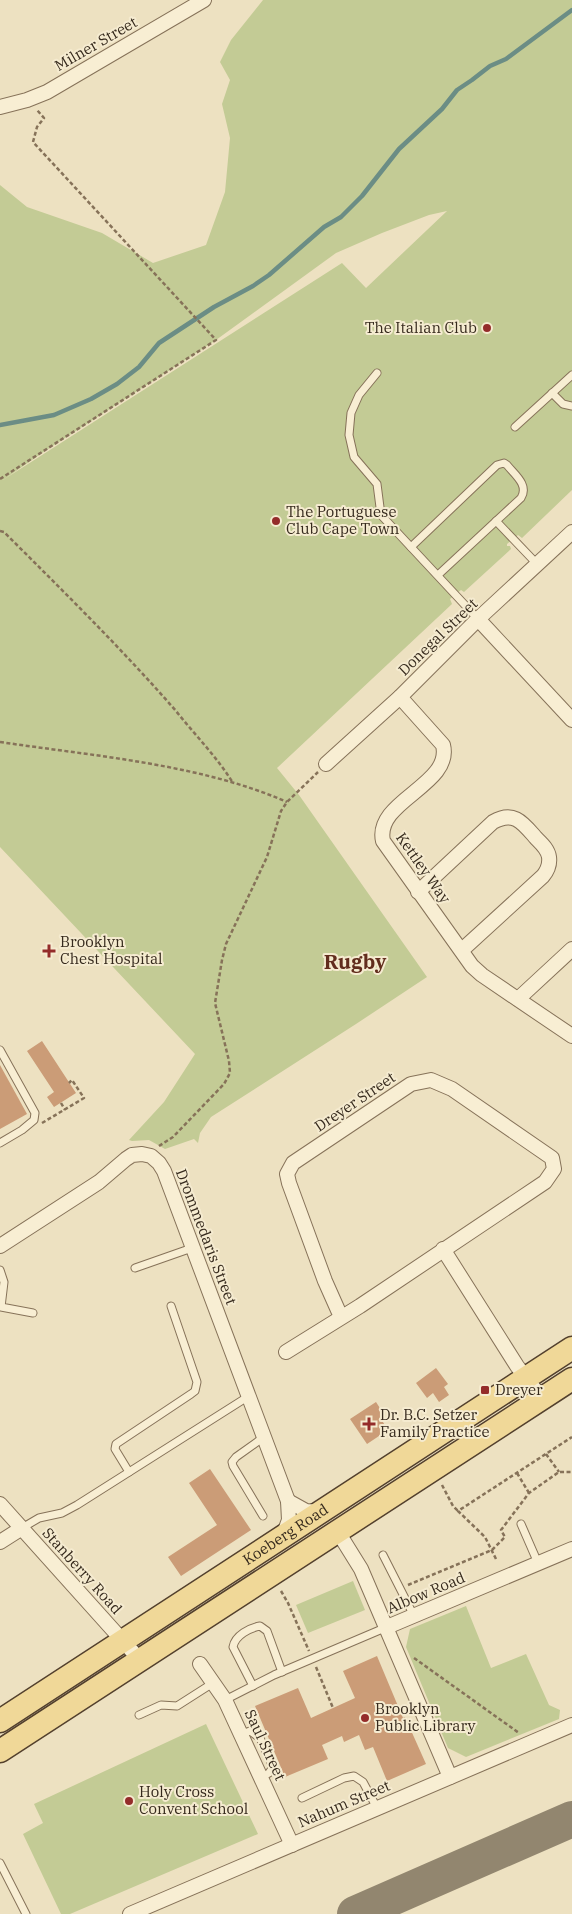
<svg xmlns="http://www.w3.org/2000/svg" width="572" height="1914" font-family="'IBM Plex Serif',serif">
<rect width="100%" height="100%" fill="#ede1c1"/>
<!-- green -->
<g fill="#c3cb95" fill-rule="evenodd">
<path d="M263 0H572V490L522 538 518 535 507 544V546H510L511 549 464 592 461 590 450 599 452 604 277 768 299 795 427 977 356 1024 211 1117 200 1133 198 1143 194 1139 165 1149 149 1140 132 1141 129 1140 164 1102 195 1054 0 847V185L27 207 102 233 153 263 206 245 225 192 230 138 222 104 230 80 220 62 231 40ZM447 211 366 288 342 263 3 480 45 451 216 340 336 253 382 233 429 215Z"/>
<polygon points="353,1581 365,1610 308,1633 296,1605"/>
<polygon points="466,1606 491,1668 526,1654 549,1705 560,1710 559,1719 466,1757 448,1748 406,1647 410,1629"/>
<polygon points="206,1724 258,1834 70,1914 61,1914 23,1834 43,1823 34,1804"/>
</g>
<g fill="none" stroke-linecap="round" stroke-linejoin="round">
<!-- stream -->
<polyline stroke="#6b8d85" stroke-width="4.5" points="0,425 54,415 91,399 117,384 139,367 159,343 214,307 253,286 269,275 324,227 341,217 362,196 399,149 442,109 457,90 472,80 490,66 506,59 572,10"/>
<!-- taxiway -->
<polyline stroke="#92866f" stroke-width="36" points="355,1914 572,1819"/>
</g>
<!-- building -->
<g fill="#cb9c77">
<polygon points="42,1041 76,1093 54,1107 47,1097 54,1092 27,1051"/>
<polygon points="0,1065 27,1114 0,1129"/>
<polygon points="436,1368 448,1384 444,1387 449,1395 439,1402 433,1393 427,1398 416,1383"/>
<polygon points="376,1402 385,1416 381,1419 388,1430 367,1444 350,1419"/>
<polygon points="210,1469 251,1530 181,1576 168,1557 217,1525 189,1483"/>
<polygon points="377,1656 403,1718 405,1717 426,1764 387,1781 373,1747 365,1750 359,1735 344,1742 342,1736 322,1745 328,1759 285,1777 255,1706 298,1688 311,1718 355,1698 343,1671"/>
</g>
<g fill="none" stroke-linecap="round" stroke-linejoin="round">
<!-- lane casing -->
<g stroke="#867259" stroke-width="9">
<g id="lane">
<polyline points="377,373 359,395 351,413 349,435 354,457 377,484 381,515 478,619"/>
<polyline points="552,393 563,404 572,406"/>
<polyline points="515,427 572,375"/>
<polyline points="496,521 538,565"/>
<path d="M411 547 497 465 504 463 507 465C515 475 529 485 521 498L438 575"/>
<polyline points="0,1050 35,1113 34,1120 22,1130 0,1143"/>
<polyline points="135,1268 192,1248"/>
<polyline points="0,1270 4,1282 1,1307 33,1313"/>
<polyline points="129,1472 115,1449 116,1444 191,1394 195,1391 197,1382 171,1306"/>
<polyline points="263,1516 233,1466 232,1462 236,1457 264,1437"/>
<polyline points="521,1524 538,1563"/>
<polyline points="22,1528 39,1518 62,1513 77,1505 249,1396"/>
<polyline points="383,1555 414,1616"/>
<path d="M253 1686 233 1647C235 1635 250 1628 260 1626L267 1631 282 1672"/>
<polyline points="225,1700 274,1675 387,1627"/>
<polyline points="139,1715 161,1705 177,1706 213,1683"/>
<polyline points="242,1734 250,1731 260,1738 273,1767 269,1773 262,1777"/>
<polyline points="302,1798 344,1778 354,1776 363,1782 377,1808"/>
<polyline points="0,1863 26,1914"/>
</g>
</g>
<!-- street casing -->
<g stroke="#867259" stroke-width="16">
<g id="street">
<polyline points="0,107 27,100 47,92 204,0"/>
<polyline points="478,619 572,720"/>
<path d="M400 697 443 745C453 785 374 801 383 841L472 966 482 975 572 1036"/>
<polyline points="326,764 400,697 478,619 572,532"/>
<path d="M418 892 493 822C514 810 523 823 536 838 541 843 548 849 549 857 550 864 547 871 543 876L462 950"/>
<polyline points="518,999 572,949"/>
<polyline points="0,1246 99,1182 126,1159 132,1155 142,1154 151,1156 159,1163 164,1171 288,1501 289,1520 283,1536"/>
<polyline points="443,1249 517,1366 542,1399"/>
<polyline points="286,1352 360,1306 545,1182 554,1169 552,1158 452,1089 431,1080 411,1084 293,1163 287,1174 289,1183 325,1281 341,1317"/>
<polyline points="288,1501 306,1511 322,1512"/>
<polyline points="0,1504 140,1660"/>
<polyline points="338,1532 361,1569 450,1777"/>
<polyline points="0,1542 22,1528"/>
<polyline points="387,1627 572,1549"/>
<polyline points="200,1664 225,1700 292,1845"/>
<polyline points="130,1914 572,1725"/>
</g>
</g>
<!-- primary casing -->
<g stroke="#53402d" stroke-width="25">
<g id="primary">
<path id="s1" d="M0 1721 572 1348"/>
<polyline points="0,1751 572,1379"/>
</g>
</g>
<!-- path -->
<g stroke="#867259" stroke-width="2.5" stroke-dasharray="4 2.5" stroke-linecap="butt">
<polyline points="0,479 216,340 33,142 37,127 44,118 37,110"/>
<path d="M0 531 4 532C63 591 122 649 176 711 195 735 217 757 233 783"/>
<path d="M0 742C94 756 200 764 287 802"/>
<polyline points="61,1103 65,1110"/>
<polyline points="42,1123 84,1098 72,1080 69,1083"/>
<polyline points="159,1146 173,1137 224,1084 230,1073 229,1061 215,1003 222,960 226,944 267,857 281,811 287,802 318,772"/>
<polyline points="546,1454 559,1472"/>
<polyline points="517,1473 529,1493"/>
<polyline points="442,1485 453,1506 458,1511"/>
<polyline points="496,1559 485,1537 458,1511 572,1437"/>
<polyline points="408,1585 492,1550 505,1537 501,1530 529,1493 559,1472 572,1472"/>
<polyline points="281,1591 288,1603 309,1651"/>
<polyline points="414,1658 519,1733"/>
<polyline points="316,1667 333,1708"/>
</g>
<!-- lane -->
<use href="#lane" stroke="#f8eed3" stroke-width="7"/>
<!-- street -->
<use href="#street" stroke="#f8eed3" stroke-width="14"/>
<!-- primary -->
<use href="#primary" stroke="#f0d898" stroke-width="22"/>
</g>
<!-- markers -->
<g fill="#942c2a" stroke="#f5ebd0" stroke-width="2">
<circle cx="487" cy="328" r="5"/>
<circle cx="276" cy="521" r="5"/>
<path d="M46.5 943.5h5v5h5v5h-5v5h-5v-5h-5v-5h5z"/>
<rect x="480" y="1385" width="10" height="10" rx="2.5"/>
<path d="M366.5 1416.5h5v5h5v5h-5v5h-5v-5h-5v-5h5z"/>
<circle cx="365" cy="1718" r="5"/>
<circle cx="129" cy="1801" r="5"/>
</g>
<g text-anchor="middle" stroke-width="4" stroke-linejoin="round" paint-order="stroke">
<!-- street labels -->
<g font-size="15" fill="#362a1d" stroke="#f5ebd0">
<text transform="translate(96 44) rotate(-30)" y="5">Milner Street</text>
<text transform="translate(438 637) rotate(-44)" y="5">Donegal Street</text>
<text transform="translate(423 868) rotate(55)" y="5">Kettley Way</text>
<text transform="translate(355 1102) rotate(-34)" y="5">Dreyer Street</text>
<text transform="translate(206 1237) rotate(69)" y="5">Drommedaris Street</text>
<text dy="5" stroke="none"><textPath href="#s1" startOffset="341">Koeberg Road</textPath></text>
<text transform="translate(82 1571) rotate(48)" y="5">Stanberry Road</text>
<text transform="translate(426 1593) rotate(-23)" y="5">Albow Road</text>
<text transform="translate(265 1745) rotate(65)" y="5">Saul Street</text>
<text transform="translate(344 1804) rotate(-23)" y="5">Nahum Street</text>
</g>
<!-- poi labels -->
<g font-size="15" fill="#362a1d" stroke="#f5ebd0" text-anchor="start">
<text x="477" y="333" text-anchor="end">The Italian Club</text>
<text x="286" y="517">The Portuguese<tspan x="286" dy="17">Club Cape Town</tspan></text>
<text x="60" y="947">Brooklyn<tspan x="60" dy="17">Chest Hospital</tspan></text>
<text x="495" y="1395">Dreyer</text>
<text x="380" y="1420">Dr. B.C. Setzer<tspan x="380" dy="17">Family Practice</tspan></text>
<text x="375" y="1714">Brooklyn<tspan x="375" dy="17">Public Library</tspan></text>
<text x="139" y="1797">Holy Cross<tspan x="139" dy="17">Convent School</tspan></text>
</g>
<!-- district labels -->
<g font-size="20" font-weight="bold" fill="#622d1d" stroke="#f5ebd0">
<text x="355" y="969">Rugby</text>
</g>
</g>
</svg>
